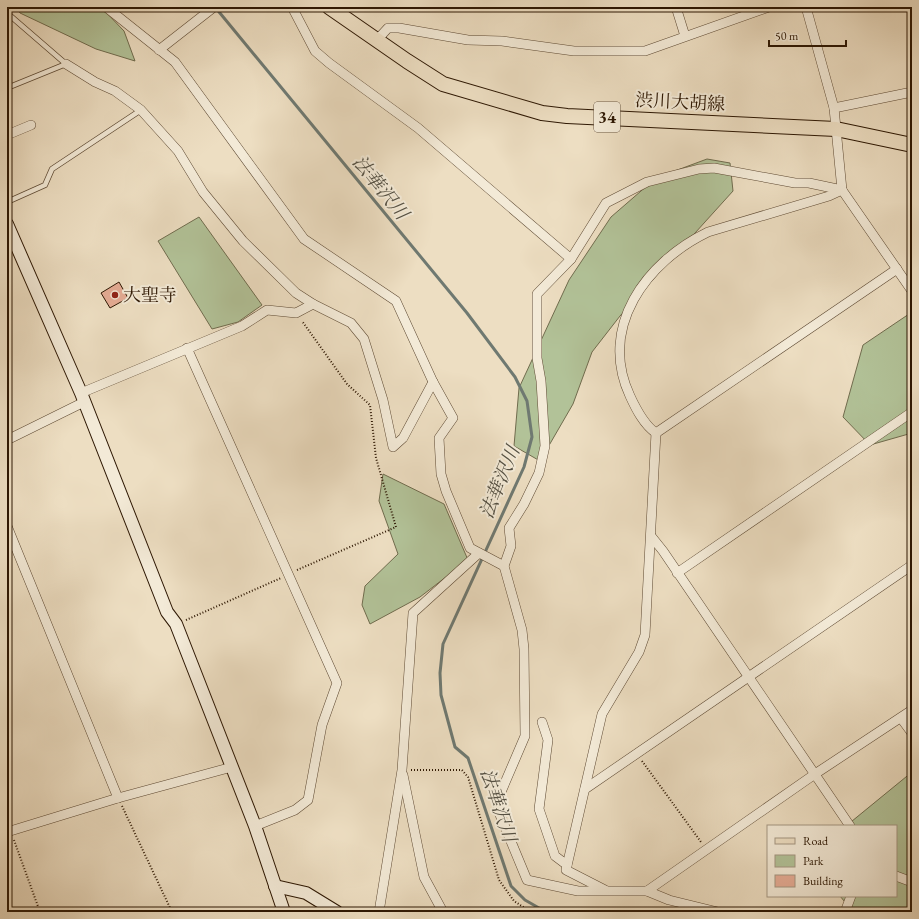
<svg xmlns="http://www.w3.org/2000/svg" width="919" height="919" font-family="'EB Garamond','Noto Serif JP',serif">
<rect width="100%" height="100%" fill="#eddec2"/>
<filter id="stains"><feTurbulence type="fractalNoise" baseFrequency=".005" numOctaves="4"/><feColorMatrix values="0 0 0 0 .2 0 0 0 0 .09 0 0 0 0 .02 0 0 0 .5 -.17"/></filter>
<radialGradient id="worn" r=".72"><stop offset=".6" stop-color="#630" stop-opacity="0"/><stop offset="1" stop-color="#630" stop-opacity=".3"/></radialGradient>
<!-- green -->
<g fill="#b2c298" stroke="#706c4e">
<polygon points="16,7 101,7 124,31 135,61 96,49 20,13"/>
<polygon points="707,159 730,163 733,191 620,316 592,352 573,404 540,461 514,446 519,388 569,280 611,217 656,178"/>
<polygon points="199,217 262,305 238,322 212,329 158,241"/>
<polygon points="912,312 912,433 870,445 843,417 863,345"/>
<polygon points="383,474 444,504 468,560 420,597 370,624 362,605 365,586 398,554 379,501"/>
<polygon points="912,772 912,912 853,912 840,896 896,896 896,826 846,826"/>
</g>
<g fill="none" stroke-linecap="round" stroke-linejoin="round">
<!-- stream -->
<polyline stroke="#6f7971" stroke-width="3" points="215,7 467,313 515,377 527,401 532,437 524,467 443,644 440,673 441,695 455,747 468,758 511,886 525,900 546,912"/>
</g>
<!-- building -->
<polygon fill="#e5ac95" stroke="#2d1703" points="119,282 128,298 110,308 101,293"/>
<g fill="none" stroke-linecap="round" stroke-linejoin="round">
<!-- lane casing -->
<g stroke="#5d4933" stroke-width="6">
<g id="lane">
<polyline points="7,13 66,64 7,88"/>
<polyline points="7,202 45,185 52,169 141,110"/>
</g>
</g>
<!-- street casing -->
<g stroke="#5d4933" stroke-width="10">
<g id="street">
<polyline points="106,7 175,62 304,239 396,301 433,382 453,418 439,438 441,474 446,491 470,548 504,566"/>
<polyline points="292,7 315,51 329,63 418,128 571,259"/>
<polyline points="676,7 685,36"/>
<polyline points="806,7 834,108 842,190 912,291"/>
<polyline points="376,41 388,28 399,28 468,40 502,41 574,51 645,51 769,7"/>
<polyline points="159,50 214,7"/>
<polyline points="66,64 95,82 115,91 141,110 178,151 203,192 243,241 296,293 313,304 351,323 364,339 383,400 393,447 403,438 433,382"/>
<polyline points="834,108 912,92"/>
<polyline points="7,135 31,125"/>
<polyline points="187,348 337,683 322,725 308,800 295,810 255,826"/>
<polyline points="81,393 242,326 267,310 296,313 313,304"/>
<path d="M656 433C644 425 636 409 630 396 598 327 646 262 708 232L829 196 842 190"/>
<polyline points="656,433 897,269"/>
<polyline points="7,440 84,402"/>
<polyline points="7,526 118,798"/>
<polyline points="651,536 663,551 850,826"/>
<polyline points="677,573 912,412"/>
<polyline points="901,718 912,733"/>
<polyline points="542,722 548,740 539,809 555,856 567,865"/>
<polyline points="815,774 912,710"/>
<polyline points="403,775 424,877 443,912"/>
<polyline points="585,789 912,565"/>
<polyline points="7,832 118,798 232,767"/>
<polyline points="896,876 912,882"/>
<polyline points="605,890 566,870 602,714 639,652 645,635 656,433"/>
<polyline points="647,891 815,774"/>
<polyline points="379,912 402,770 413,613 479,553"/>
<polyline points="718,912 669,900 647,891 578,891 527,880 498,810 498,799 525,736 524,649 522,630 504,566 511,546 509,528 524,504 539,473 545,446 541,381 537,358 537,294 571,259 606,203 647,182 699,169 714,168 795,183 809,183 842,190"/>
<polyline points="845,912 851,896"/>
</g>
</g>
<!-- secondary casing -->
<g stroke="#2d1703" stroke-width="14">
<g id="secondary">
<polyline points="7,224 81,393 167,612 176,624 255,826 284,912"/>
<polyline points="275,886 306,893 337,912"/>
</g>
</g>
<!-- primary casing -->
<g stroke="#2d1703" stroke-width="16">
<polyline id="primary" points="329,7 407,61 443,84 542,113 567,116 836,129 912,145"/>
</g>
<!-- path -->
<g stroke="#2d1703" stroke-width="2" stroke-dasharray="1 2" stroke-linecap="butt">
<polyline points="297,570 396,527 376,458 370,405 347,384 302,321"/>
<polyline points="186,620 281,578"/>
<polyline points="642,761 701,842"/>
<polyline points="411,770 462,770 468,777 499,880 514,901 531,912"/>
<polyline points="122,806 172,912"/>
<polyline points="14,840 40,912"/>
</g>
<!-- lane -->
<use href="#lane" stroke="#f3ead7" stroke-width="4.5"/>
<!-- street -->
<use href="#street" stroke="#f3ead7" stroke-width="9"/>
<!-- secondary -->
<use href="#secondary" stroke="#f3ead7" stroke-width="12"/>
<!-- primary -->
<use href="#primary" stroke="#eddec2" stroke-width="14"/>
</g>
<!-- markers -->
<circle fill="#8f2418" stroke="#f3ead7" stroke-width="1.5" cx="115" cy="295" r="4"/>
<g text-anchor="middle" stroke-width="4" stroke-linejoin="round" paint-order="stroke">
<!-- shield labels -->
<rect fill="#f3ead7" stroke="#685643" stroke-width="1" x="594" y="102" width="26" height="30" rx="3"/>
<g font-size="17" font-weight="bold" fill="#2d1703">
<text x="607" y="123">34</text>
</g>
<!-- street labels -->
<g font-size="18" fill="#2d1703" stroke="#f3ead7">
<text transform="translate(680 102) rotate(3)" y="6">渋川大胡線</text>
</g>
<!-- poi labels -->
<g font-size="18" fill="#2d1703" stroke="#f3ead7" text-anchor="start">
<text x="123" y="301">大聖寺</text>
</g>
<!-- water labels -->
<g font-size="19" font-style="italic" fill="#545043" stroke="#f3ead7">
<text transform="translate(381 187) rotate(51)" y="7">法華沢川</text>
<text transform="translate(499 482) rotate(-68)" y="7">法華沢川</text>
<text transform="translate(499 805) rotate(72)" y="7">法華沢川</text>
</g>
</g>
<!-- margin -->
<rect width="919" height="919" fill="none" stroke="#eddec2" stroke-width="24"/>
<rect x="8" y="8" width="903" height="903" fill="none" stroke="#2d1703" stroke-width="2"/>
<rect x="12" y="12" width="895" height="895" fill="none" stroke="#2d1703"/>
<!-- legend -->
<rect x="767" y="825" width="130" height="72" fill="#f3ead7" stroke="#a49682"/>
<rect x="775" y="838" width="20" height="6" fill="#eddec2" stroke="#a49682"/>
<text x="803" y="845" font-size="12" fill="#2d1703">Road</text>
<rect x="775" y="855" width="20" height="12" fill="#b2c298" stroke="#a49682"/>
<text x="803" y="865" font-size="12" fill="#2d1703">Park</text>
<rect x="775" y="875" width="20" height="12" fill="#e5ac95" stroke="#a49682"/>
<text x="803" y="885" font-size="12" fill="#2d1703">Building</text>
<!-- scale -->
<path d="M769 40v6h77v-6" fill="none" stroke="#2d1703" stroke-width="2"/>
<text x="775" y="40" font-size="12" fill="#2d1703" stroke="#f3ead7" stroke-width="3" paint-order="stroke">50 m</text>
<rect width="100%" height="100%" filter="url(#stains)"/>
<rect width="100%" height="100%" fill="url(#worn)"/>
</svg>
